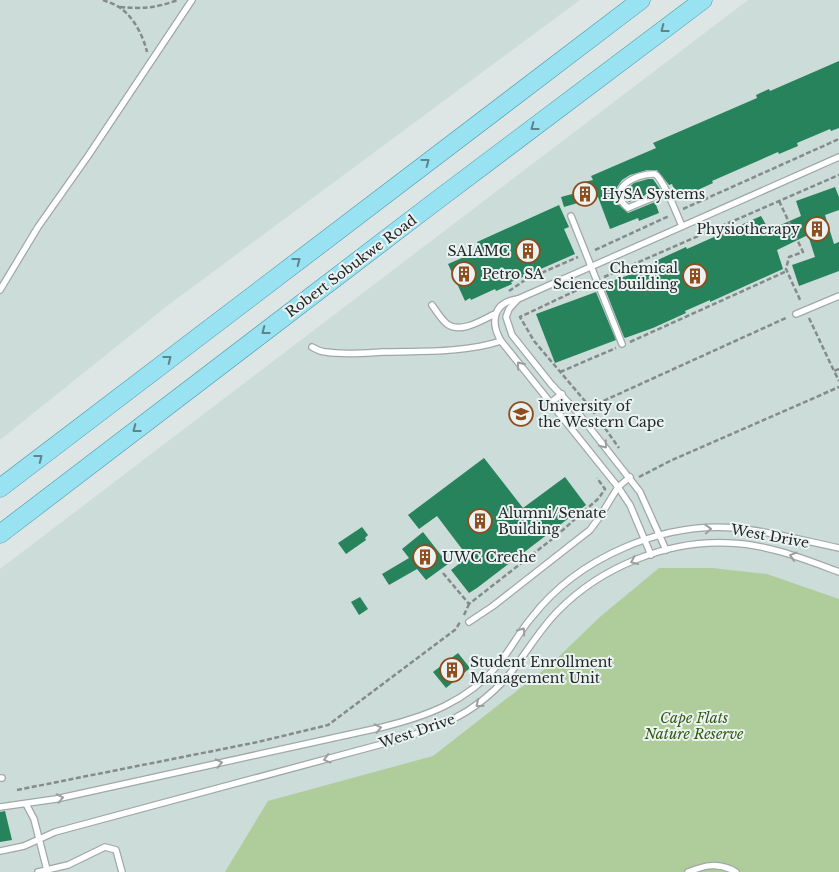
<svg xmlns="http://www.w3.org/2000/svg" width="839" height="872" font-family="'Libre Baskerville',serif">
<rect width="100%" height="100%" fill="#dde6e5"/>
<!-- built -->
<g fill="#cbdcd9">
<polygon points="0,0 580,0 167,306 0,440"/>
<polygon points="748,0 839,0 839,872 0,872 0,569"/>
</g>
<!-- green -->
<polygon fill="#afcc9b" points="659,568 712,568 767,574 839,599 839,872 225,872 268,801 433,756 550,665 601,616"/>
<!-- building -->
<g fill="#27835b">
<polygon points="839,61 839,128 831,131 830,129 797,143 798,146 779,154 778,152 712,181 713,183 678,199 672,184 669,185 657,170 647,170 630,175 622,180 617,187 615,195 618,204 628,213 655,202 659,213 639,221 638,218 610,229 598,197 564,207 561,197 587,190 584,182 593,180 591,176 656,148 653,143 757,98 756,95 769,89 770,91"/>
<polygon points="648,179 653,179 660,189 629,202 626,199 625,191 634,183"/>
<polygon points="835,187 839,197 839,210 825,215 834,244 839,242 839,271 799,286 792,265 815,257 808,235 777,250 783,269 710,302 710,300 685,311 686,313 653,328 625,338 624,337 603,284 629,275 657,263 656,261 662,258 686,247 687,249 761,216 769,230 801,216 796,201"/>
<polygon points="559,205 569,227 564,229 575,254 511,282 512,284 496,291 495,289 471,300 470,298 465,301 448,264 480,250 477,242"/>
<polygon points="596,292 616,340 555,363 536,314"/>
<polygon points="484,458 523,508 565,477 586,505 477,588 469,593 451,570 468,557 437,516 419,529 408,515"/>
<polygon points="362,527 368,535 365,538 366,540 346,554 338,543"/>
<polygon points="423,532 448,564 426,580 417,569 389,585 382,574 409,558 402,549"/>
<polygon points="360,597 368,609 359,615 351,602"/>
<polygon points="458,653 470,668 446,688 433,672"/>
<polygon points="5,811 12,840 0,842 0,812"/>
</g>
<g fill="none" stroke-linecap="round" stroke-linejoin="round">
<!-- lane casing -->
<g stroke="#a0a8a7" stroke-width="8">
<g id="lane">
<path d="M666 192 628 208C604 189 637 173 655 174 664 180 677 215 682 226"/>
<polyline points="571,216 622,344"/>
<polyline points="0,290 38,227 88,156 192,0"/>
<polyline points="518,299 509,309 506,317 512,335 551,384 579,414 640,492 666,550"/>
<path d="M432 305C436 311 441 319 447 324 461 334 482 320 495 314"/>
<polyline points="796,314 839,296"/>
<path d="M312 347C316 349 320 352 326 352 344 355 365 353 383 352 422 351 464 353 501 341"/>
<polyline points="550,403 562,394"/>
<path d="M651 555 630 505 618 487 501 341C490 322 493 302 518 299L839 157"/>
<polyline points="469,622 493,606 590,530 601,515 618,487 630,477"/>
<polyline points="0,778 2,778"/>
<polyline points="26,804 34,819 47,870"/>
<path d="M0 807 56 799 383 727C427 716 466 702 497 666 510 651 519 632 532 617 578 558 661 522 735 528 770 531 805 541 839 548"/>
<path d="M0 851 24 846 55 832 386 743C435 729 472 717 507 677 525 656 538 631 558 611 601 567 667 540 729 543 767 544 804 559 839 572"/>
<polyline points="38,872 68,865 105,847 116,850 122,872"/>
<path d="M688 872C705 865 719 862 736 872"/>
</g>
</g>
<!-- primary casing -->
<g stroke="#4394a5" stroke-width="19">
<g id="primary">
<polyline points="0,488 641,0"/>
<polyline points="0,534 436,201 703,0"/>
</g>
</g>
<!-- path -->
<g stroke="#848b8a" stroke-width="2.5" stroke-dasharray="5 2.5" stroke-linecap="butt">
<path d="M103 0C108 2 114 4 119 7 133 16 143 35 147 52"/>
<path d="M120 7C144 9 155 8 178 0"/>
<polyline points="779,201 803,252 789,257 786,269 801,302"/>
<polyline points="683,209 839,139"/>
<polyline points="595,250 669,216"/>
<polyline points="604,277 839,175"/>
<polyline points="590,284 520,317 534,341 590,407 619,448"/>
<polyline points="509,291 525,280 578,257"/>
<polyline points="809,318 834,371"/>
<polyline points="630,342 787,271"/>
<polyline points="839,369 834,371 839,381"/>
<polyline points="560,372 616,348"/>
<polyline points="590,407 788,317"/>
<polyline points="639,477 670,461 839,387"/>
<polyline points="443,573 469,604 556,536 599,498 605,489 597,478"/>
<polyline points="464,615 469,604"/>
<polyline points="17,790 258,742 328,725 456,629 460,622"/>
</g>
<!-- lane -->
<use href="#lane" stroke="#fff" stroke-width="5.5"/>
<!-- primary -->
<use href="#primary" stroke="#98e2f2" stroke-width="18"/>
</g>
<!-- one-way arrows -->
<defs><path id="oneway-chevron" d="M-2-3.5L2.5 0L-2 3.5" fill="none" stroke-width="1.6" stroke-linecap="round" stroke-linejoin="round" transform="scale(1.25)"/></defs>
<g stroke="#5e848c">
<use href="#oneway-chevron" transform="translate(664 29) rotate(143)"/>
<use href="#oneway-chevron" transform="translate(534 127) rotate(143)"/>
<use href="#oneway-chevron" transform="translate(426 162) rotate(-37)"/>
<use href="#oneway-chevron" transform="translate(297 261) rotate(-37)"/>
<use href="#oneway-chevron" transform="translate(265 331) rotate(143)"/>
<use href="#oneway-chevron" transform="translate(168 359) rotate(-37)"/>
<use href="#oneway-chevron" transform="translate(136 429) rotate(143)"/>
<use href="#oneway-chevron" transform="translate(39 458) rotate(-38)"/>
</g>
<g stroke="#9c9d9d">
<use href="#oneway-chevron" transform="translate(520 365) rotate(-128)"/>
<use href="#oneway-chevron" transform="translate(604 445) rotate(51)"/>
<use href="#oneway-chevron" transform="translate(708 529) rotate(-3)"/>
<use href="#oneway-chevron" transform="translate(793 556) rotate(-163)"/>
<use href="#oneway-chevron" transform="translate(634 561) rotate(157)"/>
<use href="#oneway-chevron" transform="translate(522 631) rotate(-55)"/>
<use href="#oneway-chevron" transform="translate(479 704) rotate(141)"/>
<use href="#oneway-chevron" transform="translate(378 728) rotate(-13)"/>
<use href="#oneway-chevron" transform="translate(327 759) rotate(165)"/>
<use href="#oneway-chevron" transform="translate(219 763) rotate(-12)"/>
<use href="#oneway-chevron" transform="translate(60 798) rotate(-12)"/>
</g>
<!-- icons -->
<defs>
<g id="building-ring" transform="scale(1.25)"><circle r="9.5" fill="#eaf3f2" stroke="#8f4c1d" stroke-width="1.5"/><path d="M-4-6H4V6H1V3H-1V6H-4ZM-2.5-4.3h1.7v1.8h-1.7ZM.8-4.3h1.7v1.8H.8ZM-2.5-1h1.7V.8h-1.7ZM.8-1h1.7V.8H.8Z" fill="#8f4c1d"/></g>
<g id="university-ring" transform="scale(1.25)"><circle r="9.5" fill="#eaf3f2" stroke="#8f4c1d" stroke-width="1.5"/><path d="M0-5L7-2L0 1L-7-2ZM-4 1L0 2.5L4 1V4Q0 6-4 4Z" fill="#8f4c1d"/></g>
</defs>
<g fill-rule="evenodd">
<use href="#building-ring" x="585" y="194"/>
<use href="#building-ring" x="817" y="229"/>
<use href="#building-ring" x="528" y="251"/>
<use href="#building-ring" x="464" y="274"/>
<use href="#building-ring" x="695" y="276"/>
<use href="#university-ring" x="521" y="414"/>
<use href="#building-ring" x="480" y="521"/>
<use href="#building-ring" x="425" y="557"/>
<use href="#building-ring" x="452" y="670"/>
</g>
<g text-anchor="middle" stroke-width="4" stroke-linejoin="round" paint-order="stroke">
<!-- poi labels -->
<g font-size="14" fill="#232626" stroke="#eaf3f2" text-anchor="start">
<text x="602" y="199">HySA Systems</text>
<text x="800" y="234" text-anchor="end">Physiotherapy</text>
<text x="510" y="256" text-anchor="end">SAIAMC</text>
<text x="678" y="273" text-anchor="end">Chemical<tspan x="678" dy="16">Sciences building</tspan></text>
<text x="482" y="279">Petro SA</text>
<text x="538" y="411">University of<tspan x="538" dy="16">the Western Cape</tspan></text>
<text x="498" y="518">Alumni/Senate<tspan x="498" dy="16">Building</tspan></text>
<text x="442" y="562">UWC Creche</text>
<text x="470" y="667">Student Enrollment<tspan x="470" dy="16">Management Unit</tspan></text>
</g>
<!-- street labels -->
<g font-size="14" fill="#232626" stroke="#eaf3f2">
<text transform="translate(351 266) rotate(-37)" y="5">Robert Sobukwe Road</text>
<text transform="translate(770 536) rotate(10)" y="5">West Drive</text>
<text transform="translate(417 731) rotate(-19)" y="5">West Drive</text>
</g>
<!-- park labels -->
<g font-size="14" font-style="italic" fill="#33580d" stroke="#eaf3f2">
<text x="694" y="723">Cape Flats<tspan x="694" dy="16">Nature Reserve</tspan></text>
</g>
</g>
</svg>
